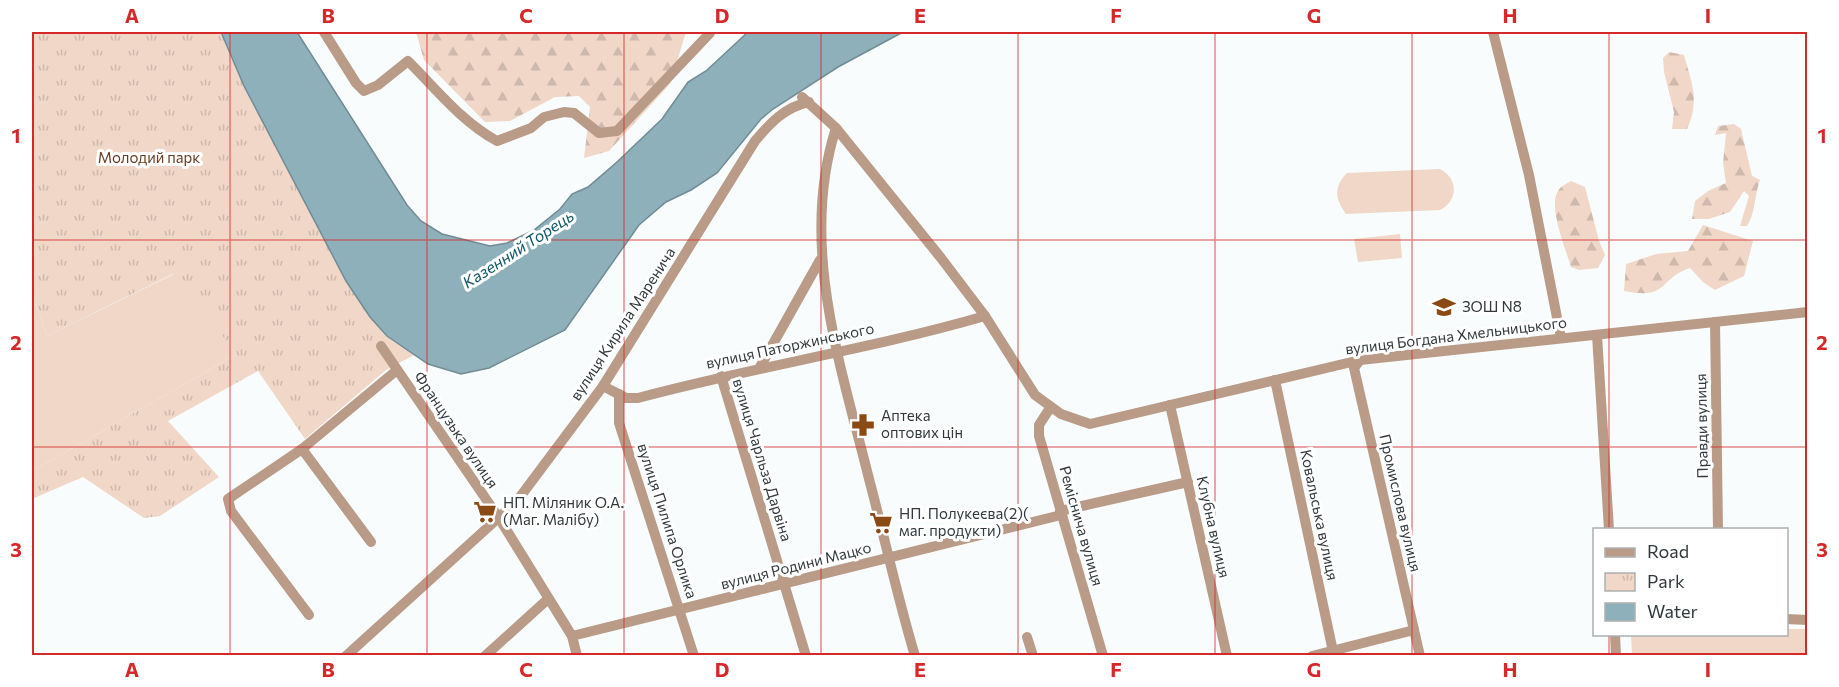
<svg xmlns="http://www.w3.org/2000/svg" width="1839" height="687" font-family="Commissioner,sans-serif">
<defs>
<pattern id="forest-firs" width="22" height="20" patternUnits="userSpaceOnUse" patternTransform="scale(1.5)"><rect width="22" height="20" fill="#f0d7c7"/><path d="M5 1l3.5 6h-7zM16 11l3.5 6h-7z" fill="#ceb9ac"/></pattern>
<pattern id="park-tufts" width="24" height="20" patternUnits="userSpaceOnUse" patternTransform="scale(1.5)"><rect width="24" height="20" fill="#f0d7c7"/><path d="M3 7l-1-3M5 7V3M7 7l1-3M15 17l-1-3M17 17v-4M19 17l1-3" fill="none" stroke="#ceb9ac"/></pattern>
</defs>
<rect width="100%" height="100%" fill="#f8fcfd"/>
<!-- grass -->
<g fill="#f0d7c7">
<path d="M1440 169C1459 179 1458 201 1440 210L1346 214C1335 199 1333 187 1347 173Z"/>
<polygon points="1400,234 1402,258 1358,262 1354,239"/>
<polygon points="174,274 237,354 32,471 32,291 47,336"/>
<polygon points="1787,629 1807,629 1807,655 1632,655 1631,635 1786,634"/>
</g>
<!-- forest -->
<g fill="url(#forest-firs)">
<polygon points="416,32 686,32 670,84 609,151 584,158 590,107 579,96 555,97 510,121 485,122 424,60"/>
<path d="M1669 52 1684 55C1692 84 1700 101 1687 129H1672L1674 112 1664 72 1663 58Z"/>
<path d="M1734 124 1741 129 1752 176 1760 180C1754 196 1756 212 1747 226H1740L1749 196 1744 191 1730 212 1709 219H1692L1695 201 1708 191 1726 183 1723 163 1726 133 1715 135 1718 126Z"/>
<path d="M1571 181 1585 187 1599 241 1605 255 1598 268 1579 270 1571 267C1566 250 1549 209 1557 193 1559 187 1566 184 1571 181Z"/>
<path d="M1703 225 1753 241 1744 276 1715 290 1703 282 1690 268C1657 279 1670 300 1624 291L1626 264 1656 254 1688 251Z"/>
</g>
<!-- park -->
<path fill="url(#park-tufts)" d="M32 32H221C245 88 273 141 302 195 331 250 360 320 414 355L386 370 305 439 258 371 168 421 219 477 160 516 144 518 83 477 32 499V471L237 354 173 274 47 336 32 291Z"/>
<!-- water -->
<polygon fill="#8eb0bb" stroke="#728c95" stroke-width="1.5" points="221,32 297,32 407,205 421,221 442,234 490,246 507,243 534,230 560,209 572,194 588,187 617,162 662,119 688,82 706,71 748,32 903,32 838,67 773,109 761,119 717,173 691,190 666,202 639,225 565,330 489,368 461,374 428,364 387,336 370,317 346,281 244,86"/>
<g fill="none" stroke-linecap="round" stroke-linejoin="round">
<!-- minor -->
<g stroke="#b99b87" stroke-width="10">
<path d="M324 32 356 83 364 91 378 85 408 61C437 90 461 121 497 141L531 128 544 117 564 112 574 113 599 133 617 131 710 33 708 32"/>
<polyline points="1493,32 1529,175 1561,338"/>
<polyline points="802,97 836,128 941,258 985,316 1035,395 1061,414 1090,424 1360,360 1808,312"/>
<path d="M836 128C799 243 840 363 868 475 884 535 897 596 915 656"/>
<polyline points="1715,322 1718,530"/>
<polyline points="1597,335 1609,530"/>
<polyline points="381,346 499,518 572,636 577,656"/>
<polyline points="1360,360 1354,368 1420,656"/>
<polyline points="760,367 820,260"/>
<polyline points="721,376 806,656"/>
<polyline points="1275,380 1334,656"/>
<path d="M603 386 626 398H638C753 367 871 349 985 316"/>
<polyline points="619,394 619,423 694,656"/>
<polyline points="1170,405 1227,656"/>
<polyline points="1050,408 1039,425 1039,436 1103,656"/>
<polyline points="302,449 228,499 231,511 309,615"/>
<polyline points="1060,511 1188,482"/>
<polyline points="371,542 302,449 397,370"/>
<polyline points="1786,619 1808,620"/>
<polyline points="1615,634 1616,656"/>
<polyline points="572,636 1061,515"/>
<polyline points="1027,637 1033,656"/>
<path d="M346 656 517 501 603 386 755 141C770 123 785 107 809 102"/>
<polyline points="485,656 548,599"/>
<polyline points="1312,656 1414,630"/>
</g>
</g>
<!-- grid -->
<path fill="none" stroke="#d62828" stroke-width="1.5" stroke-opacity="0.55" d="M230 32V656M427 32V656M624 32V656M821 32V656M1018 32V656M1215 32V656M1412 32V656M1609 32V530M32 240H1808M32 447H1808M1609 634V656"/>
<!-- icons -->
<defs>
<g id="school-bare" transform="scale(1.8)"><path d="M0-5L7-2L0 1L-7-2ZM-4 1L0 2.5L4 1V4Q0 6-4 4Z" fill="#8b4a14" stroke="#fff" stroke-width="2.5" paint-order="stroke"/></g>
<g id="pharmacy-bare" transform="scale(1.8)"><path d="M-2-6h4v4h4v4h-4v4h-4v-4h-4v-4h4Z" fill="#8b4a14" stroke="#fff" stroke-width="2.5" paint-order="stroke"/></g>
<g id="supermarket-bare" transform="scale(1.8)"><path d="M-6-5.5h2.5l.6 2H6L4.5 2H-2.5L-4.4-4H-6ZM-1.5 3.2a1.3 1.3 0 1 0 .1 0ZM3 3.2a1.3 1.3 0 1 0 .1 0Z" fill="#8b4a14" stroke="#fff" stroke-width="2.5" paint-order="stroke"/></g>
</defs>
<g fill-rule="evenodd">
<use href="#school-bare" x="1444" y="307"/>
<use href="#pharmacy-bare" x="863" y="425"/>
<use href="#supermarket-bare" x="485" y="512"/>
<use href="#supermarket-bare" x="881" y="523"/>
</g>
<g text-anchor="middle" stroke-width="6" stroke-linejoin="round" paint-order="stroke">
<!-- park labels -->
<g font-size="15" fill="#653d20" stroke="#fff">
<text x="149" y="163">Молодий парк</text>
</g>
<!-- poi labels -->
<g font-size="15" fill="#31393c" stroke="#fff" text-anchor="start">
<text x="1462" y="312">ЗОШ N8</text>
<text x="881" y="421">Аптека<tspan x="881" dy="17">оптових цін</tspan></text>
<text x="503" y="508">НП. Міляник О.А.<tspan x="503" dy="17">(Маг. Малібу)</tspan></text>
<text x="899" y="519">НП. Полукеєва(2)(<tspan x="899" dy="17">маг. продукти)</tspan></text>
</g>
<!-- street labels -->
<g font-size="15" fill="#31393c" stroke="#fff">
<text transform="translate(623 324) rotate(-57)" y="5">вулиця Кирила Маренича</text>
<text transform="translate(1456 336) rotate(-7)" y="5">вулиця Богдана Хмельницького</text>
<text transform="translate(790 346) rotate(-12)" y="5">вулиця Паторжинського</text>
<text transform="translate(1702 426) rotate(-91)" y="5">Правди вулиця</text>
<text transform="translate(456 430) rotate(56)" y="5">Французька вулиця</text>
<text transform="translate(762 460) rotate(73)" y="5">вулиця Чарльза Дарвіна</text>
<text transform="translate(1400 503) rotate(77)" y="5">Промислова вулиця</text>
<text transform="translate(1319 515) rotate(78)" y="5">Ковальська вулиця</text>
<text transform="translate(667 521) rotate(72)" y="5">вулиця Пилипа Орлика</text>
<text transform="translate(1081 526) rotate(74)" y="5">Реміснича вулиця</text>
<text transform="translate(1213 527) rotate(77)" y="5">Клубна вулиця</text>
<text transform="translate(796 566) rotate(-14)" y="5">вулиця Родини Мацко</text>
</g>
<!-- water labels -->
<g font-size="16" font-style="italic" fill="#0f5668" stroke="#fff">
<text transform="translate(518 249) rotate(-33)" y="6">Казенний Торець</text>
</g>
</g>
<!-- border -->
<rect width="1839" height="687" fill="none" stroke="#ffffff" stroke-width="66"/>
<!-- legend -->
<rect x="1593" y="528" width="195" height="108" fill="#ffffff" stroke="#adb0b1" stroke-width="1.5"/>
<rect x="1605" y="548" width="30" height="9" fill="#b99b87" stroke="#adb0b1" stroke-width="1.5"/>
<text x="1647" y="558" font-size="18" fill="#31393c">Road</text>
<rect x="1605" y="573" width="30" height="18" fill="url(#park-tufts)" stroke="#adb0b1" stroke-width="1.5"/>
<text x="1647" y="588" font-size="18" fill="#31393c">Park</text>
<rect x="1605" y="603" width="30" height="18" fill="#8eb0bb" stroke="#adb0b1" stroke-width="1.5"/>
<text x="1647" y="618" font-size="18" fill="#31393c">Water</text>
<rect x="33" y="33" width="1773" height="621" fill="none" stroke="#d62828" stroke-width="2"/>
<g font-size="20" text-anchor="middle" font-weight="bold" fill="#d62828">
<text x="132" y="23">A</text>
<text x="328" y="23">B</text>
<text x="526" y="23">C</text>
<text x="722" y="23">D</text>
<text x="920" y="23">E</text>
<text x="1116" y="23">F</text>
<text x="1314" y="23">G</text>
<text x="1510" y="23">H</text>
<text x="1708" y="23">I</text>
<text x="16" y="143">1</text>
<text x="1822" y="143">1</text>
<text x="16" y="350">2</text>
<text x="1822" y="350">2</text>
<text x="16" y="557">3</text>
<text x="1822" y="557">3</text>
<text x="132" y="677">A</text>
<text x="328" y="677">B</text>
<text x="526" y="677">C</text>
<text x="722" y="677">D</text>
<text x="920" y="677">E</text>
<text x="1116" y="677">F</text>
<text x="1314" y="677">G</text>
<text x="1510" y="677">H</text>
<text x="1708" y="677">I</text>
</g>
</svg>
